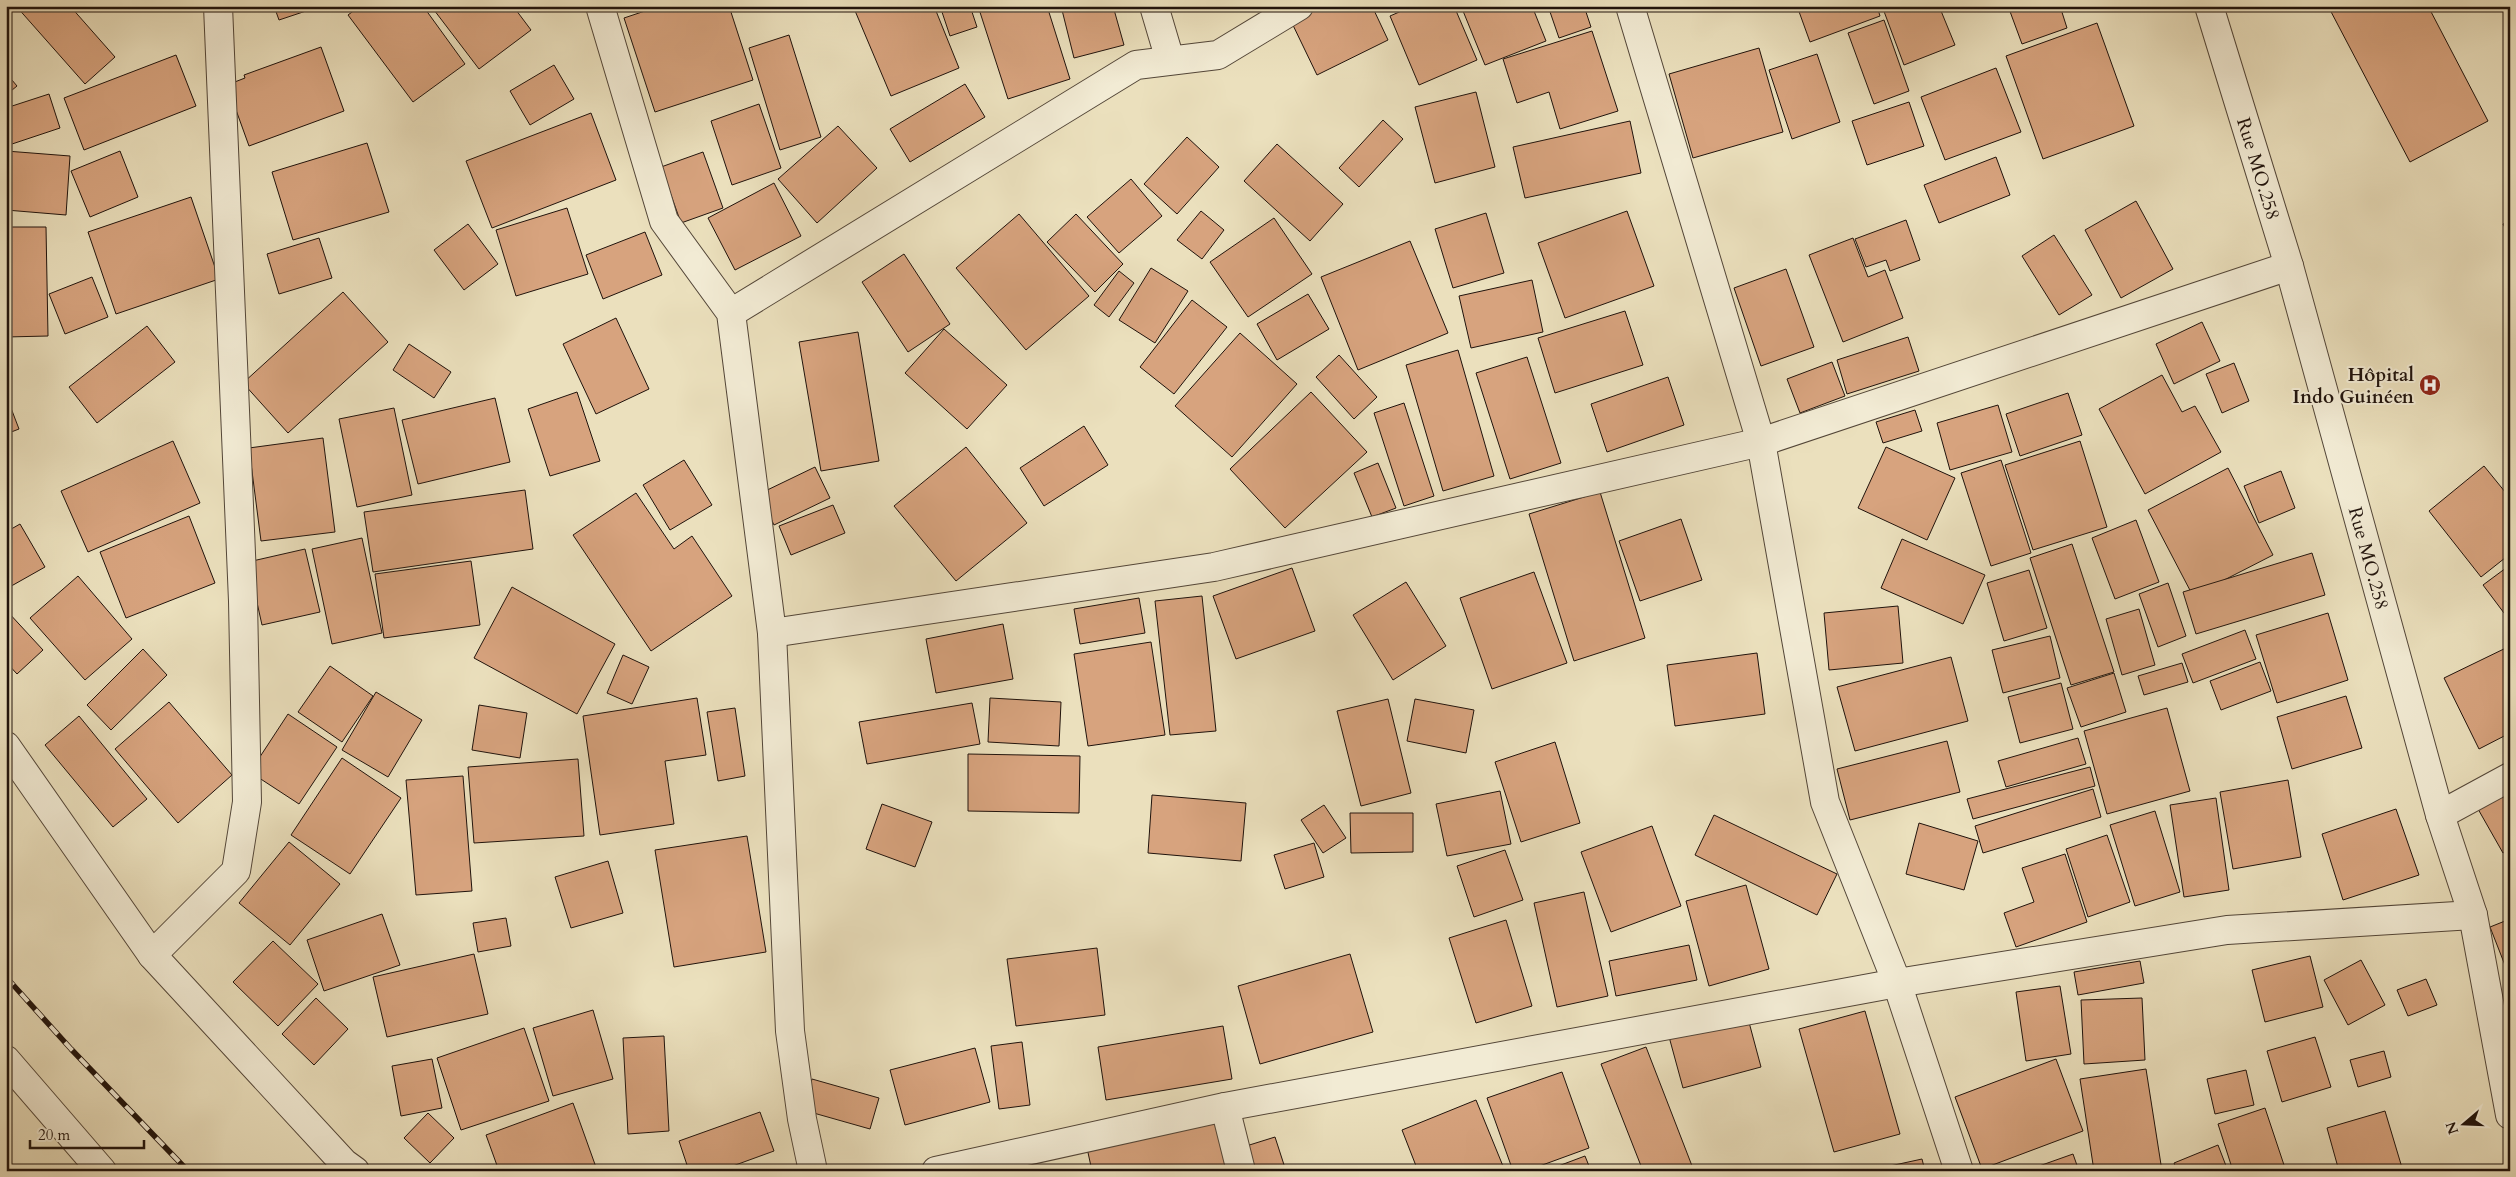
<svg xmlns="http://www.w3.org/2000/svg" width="2516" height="1177" font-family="Cardo,serif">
<rect width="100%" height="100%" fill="#ebe0bd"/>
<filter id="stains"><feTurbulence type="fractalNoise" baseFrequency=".004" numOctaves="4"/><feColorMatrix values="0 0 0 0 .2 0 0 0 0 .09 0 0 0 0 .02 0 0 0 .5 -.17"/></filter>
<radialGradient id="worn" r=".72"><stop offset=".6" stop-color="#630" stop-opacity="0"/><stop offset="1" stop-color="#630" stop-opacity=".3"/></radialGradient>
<!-- building -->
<g fill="#d7a37e" stroke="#20130c">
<polygon points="16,6 70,6 115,57 85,84"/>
<polygon points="274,6 321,6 279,20"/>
<polygon points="360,6 423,6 465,64 413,102 348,15"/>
<polygon points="431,6 513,6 531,30 479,69"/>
<polygon points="660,6 729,6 753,80 655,112 624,18"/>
<polygon points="853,6 934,6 959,68 891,96"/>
<polygon points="940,6 970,6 977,27 950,36"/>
<polygon points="978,6 1047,6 1070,79 1008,99"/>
<polygon points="1061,6 1113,6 1124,45 1074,58"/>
<polygon points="1317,6 1372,6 1388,40 1317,75 1290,19"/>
<polygon points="1413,6 1454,6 1477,60 1419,85 1390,16"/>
<polygon points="1461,6 1532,6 1546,41 1485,65"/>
<polygon points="1548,6 1584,6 1591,27 1559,38"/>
<polygon points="1797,6 1877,6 1880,16 1810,42"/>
<polygon points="1882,6 1939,6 1955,45 1904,65"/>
<polygon points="2008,6 2060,6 2067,28 2022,44"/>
<polygon points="2328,6 2428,6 2488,121 2410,162"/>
<polygon points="1884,20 1909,91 1874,104 1848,33"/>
<polygon points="2097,23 2134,126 2043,159 2006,56"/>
<polygon points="1592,31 1618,111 1560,129 1549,92 1517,103 1503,59"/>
<polygon points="789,35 821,137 780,150 749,48"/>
<polygon points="321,47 344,111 249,146 227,85 245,78 244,75"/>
<polygon points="1759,48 1783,132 1693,158 1669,74"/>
<polygon points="1817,54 1840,122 1792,139 1769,70"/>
<polygon points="176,55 196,106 84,150 64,98"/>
<polygon points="554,65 574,99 530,125 510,91"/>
<polygon points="1996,68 2021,132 1945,160 1921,97"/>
<polygon points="6,73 17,86 6,95"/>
<polygon points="965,84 985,117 910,162 890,129"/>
<polygon points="1476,92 1495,167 1435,183 1415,107"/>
<polygon points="49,94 60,128 6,146 6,108"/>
<polygon points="1909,102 1924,146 1867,165 1852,121"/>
<polygon points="759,104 781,168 732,185 711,121"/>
<polygon points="591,113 616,180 492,228 466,161"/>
<polygon points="1383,120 1403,139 1359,187 1339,168"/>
<polygon points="1630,121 1641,173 1525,198 1513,147"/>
<polygon points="838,126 877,168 817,223 778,179"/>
<polygon points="1187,137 1219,167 1177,214 1144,184"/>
<polygon points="367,143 389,212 293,240 272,172"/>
<polygon points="1277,144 1343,204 1310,241 1244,181"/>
<polygon points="6,151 70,156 66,215 6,210"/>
<polygon points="120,151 138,197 90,217 71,171"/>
<polygon points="703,152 723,208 681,223 661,167"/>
<polygon points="1996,157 2010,195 1939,223 1924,185"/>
<polygon points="1131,179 1162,216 1119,253 1087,217"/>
<polygon points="774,183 801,236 735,270 708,218"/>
<polygon points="191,197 219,279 116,314 88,232"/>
<polygon points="2136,201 2173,269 2121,298 2085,230"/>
<polygon points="567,208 588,274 516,296 496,230"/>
<polygon points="1201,211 1224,230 1202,259 1177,240"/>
<polygon points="1627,211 1654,286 1565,318 1538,243"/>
<polygon points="1486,213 1504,273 1453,288 1435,229"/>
<polygon points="1019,214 1089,296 1026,350 956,268"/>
<polygon points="1076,214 1123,264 1095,292 1047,242"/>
<polygon points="1274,218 1312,274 1248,317 1210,262"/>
<polygon points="1906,220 1920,260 1890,271 1886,260 1866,267 1855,239"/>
<polygon points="2510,221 2510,237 2503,224"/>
<polygon points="468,224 498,264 464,290 434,250"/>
<polygon points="6,227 46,227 48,336 6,337"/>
<polygon points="645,232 662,275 603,299 586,255"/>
<polygon points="2054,235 2092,295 2059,315 2022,256"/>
<polygon points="319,238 332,278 279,294 267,254"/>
<polygon points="1853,238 1868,277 1885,270 1903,318 1843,342 1809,255"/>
<polygon points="1410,241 1448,333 1358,370 1321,277"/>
<polygon points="904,254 950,324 908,352 862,282"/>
<polygon points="1151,268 1188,291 1155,343 1119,320"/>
<polygon points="1786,269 1814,347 1761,366 1734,288"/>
<polygon points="1119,271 1134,283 1109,317 1094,305"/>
<polygon points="92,277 108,317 65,334 49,294"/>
<polygon points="1532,280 1543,332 1471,348 1459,296"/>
<polygon points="343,292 388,342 288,433 243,383"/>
<polygon points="1308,294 1329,329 1277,360 1257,324"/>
<polygon points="1192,300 1227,327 1174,394 1140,367"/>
<polygon points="1625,311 1643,365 1555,393 1538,338"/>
<polygon points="616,318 649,389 596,414 563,344"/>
<polygon points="2202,322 2220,361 2174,384 2156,344"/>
<polygon points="147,326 175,362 97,423 69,387"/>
<polygon points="944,329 1007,385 967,429 905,373"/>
<polygon points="858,332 879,461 821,471 799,342"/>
<polygon points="1240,333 1297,384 1232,457 1175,406"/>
<polygon points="1908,337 1919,371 1847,394 1837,360"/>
<polygon points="409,344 451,372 434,398 393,370"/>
<polygon points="1458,350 1494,476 1443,491 1406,365"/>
<polygon points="1339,355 1377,397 1354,419 1316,377"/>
<polygon points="1527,357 1561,463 1510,479 1476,373"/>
<polygon points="1832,362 1845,396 1800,413 1787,379"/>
<polygon points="2234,363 2249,401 2222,413 2206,374"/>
<polygon points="2162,375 2182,412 2195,406 2221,452 2145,494 2099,409"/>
<polygon points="1668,377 1684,425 1607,452 1591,404"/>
<polygon points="577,392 600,461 550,476 528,409"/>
<polygon points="1311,392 1367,452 1285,528 1230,469"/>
<polygon points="2068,393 2082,435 2020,456 2006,414"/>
<polygon points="6,395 19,429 6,434"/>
<polygon points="495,398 510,462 418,484 402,420"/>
<polygon points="1404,403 1434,496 1404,506 1374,413"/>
<polygon points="1998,405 2012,452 1950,470 1937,423"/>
<polygon points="394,408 412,495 357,507 339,419"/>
<polygon points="1915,410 1922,431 1883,443 1876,422"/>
<polygon points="1084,426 1108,465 1044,506 1020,468"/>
<polygon points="323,438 335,532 261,541 249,448"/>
<polygon points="173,441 200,503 88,552 61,491"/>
<polygon points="2080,441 2107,527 2033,550 2005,465"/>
<polygon points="966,447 1027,523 956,581 894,506"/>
<polygon points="1886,447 1955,478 1927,540 1858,508"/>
<polygon points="684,460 712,505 670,530 643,485"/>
<polygon points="2001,460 2031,553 1991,566 1961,473"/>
<polygon points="1378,463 1396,508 1372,517 1354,473"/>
<polygon points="2484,466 2510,498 2510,554 2481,577 2429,511"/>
<polygon points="815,467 830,498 774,525 759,494"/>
<polygon points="2228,468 2273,555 2193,596 2148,510"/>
<polygon points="2281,471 2295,508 2259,523 2244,486"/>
<polygon points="525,490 533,549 373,572 364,512"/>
<polygon points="1600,492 1645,638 1574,661 1529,514"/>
<polygon points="636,493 674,549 692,536 732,596 651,651 573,535"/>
<polygon points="833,505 845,533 791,555 779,526"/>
<polygon points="189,516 215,583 126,618 100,552"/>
<polygon points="1681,519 1702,580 1640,601 1619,541"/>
<polygon points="2136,520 2159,582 2115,599 2092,538"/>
<polygon points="20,524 45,567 6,589 6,532"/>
<polygon points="362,538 382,633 332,644 312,549"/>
<polygon points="1902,539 1985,575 1963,624 1881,588"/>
<polygon points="2072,544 2114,672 2071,685 2030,558"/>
<polygon points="305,549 320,612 262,625 248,562"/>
<polygon points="2312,553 2325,595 2196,634 2183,592"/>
<polygon points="471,561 480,625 384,638 375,574"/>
<polygon points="2510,565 2510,621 2483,585"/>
<polygon points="1292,568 1315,631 1236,659 1213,596"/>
<polygon points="2029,570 2047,628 2004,641 1987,583"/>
<polygon points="1534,572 1567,663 1492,689 1460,598"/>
<polygon points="78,576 132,639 85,680 30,618"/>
<polygon points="1406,582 1446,646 1393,680 1353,615"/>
<polygon points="2168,583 2186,636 2158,647 2139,594"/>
<polygon points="512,587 615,644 577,714 474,658"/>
<polygon points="1202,596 1216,731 1170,735 1155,601"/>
<polygon points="1139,598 1145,633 1080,644 1074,609"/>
<polygon points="1898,606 1903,663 1829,670 1824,613"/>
<polygon points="2139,609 2155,665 2122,675 2106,619"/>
<polygon points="7,611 43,650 17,674 6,662"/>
<polygon points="2328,613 2348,680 2277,703 2256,635"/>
<polygon points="1003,624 1013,679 936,693 926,639"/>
<polygon points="2245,630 2256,659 2193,683 2182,654"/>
<polygon points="2050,636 2060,678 2003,693 1992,650"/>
<polygon points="1151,642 1165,735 1088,746 1074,654"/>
<polygon points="2510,646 2510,733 2479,749 2444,678"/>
<polygon points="143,649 167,675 111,730 87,705"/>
<polygon points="1757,653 1765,714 1675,726 1667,665"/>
<polygon points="623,655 649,667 632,704 607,693"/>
<polygon points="1951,657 1968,721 1855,751 1837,687"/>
<polygon points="2260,662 2271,691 2221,710 2210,681"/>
<polygon points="2182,663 2188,682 2144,695 2138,676"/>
<polygon points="330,666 373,696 342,742 298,712"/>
<polygon points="2114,673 2126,712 2081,727 2067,688"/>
<polygon points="2061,683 2073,729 2020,743 2008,697"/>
<polygon points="376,692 422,720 388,777 342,750"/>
<polygon points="2346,696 2362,748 2292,769 2277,717"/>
<polygon points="697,698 706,755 665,761 674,824 600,835 583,716"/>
<polygon points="990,698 1061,702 1059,746 988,742"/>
<polygon points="1388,699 1411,793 1361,806 1337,711"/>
<polygon points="1415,699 1474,710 1466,753 1407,741"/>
<polygon points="169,702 232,775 178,823 115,749"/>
<polygon points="972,703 980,744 867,764 859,722"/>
<polygon points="479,705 527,713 520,758 472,750"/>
<polygon points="735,708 745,776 718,781 707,712"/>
<polygon points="2167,708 2190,791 2107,814 2084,731"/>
<polygon points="288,714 337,747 299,804 250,772"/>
<polygon points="79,716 147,799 113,827 45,745"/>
<polygon points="2078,738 2086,764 2006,787 1998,761"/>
<polygon points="1947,741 1960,792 1850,820 1837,769"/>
<polygon points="1555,742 1580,823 1521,842 1495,762"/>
<polygon points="968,754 1080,756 1079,813 968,811"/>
<polygon points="342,758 401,798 350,874 291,835"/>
<polygon points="578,759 584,836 474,843 468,767"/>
<polygon points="2090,767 2095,786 1973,819 1967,799"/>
<polygon points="463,776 472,891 416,895 406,780"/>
<polygon points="2288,780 2301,857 2233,869 2220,792"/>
<polygon points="2093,789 2101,817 1983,853 1975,826"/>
<polygon points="1500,791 1511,844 1447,856 1436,804"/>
<polygon points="2510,792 2510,849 2503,853 2478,809"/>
<polygon points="1152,795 1246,803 1241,861 1148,853"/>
<polygon points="2216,798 2229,890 2184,897 2170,805"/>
<polygon points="882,804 932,822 915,867 866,849"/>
<polygon points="1324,805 1346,838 1323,853 1301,820"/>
<polygon points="2396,809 2419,875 2343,900 2322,834"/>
<polygon points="2155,811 2180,892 2135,906 2110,825"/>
<polygon points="1350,813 1413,813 1413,852 1351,853"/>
<polygon points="1714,815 1837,874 1817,915 1695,855"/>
<polygon points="1919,823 1978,841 1964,890 1906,874"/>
<polygon points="1652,826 1681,906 1611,932 1581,852"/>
<polygon points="2107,835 2130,902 2088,917 2066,849"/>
<polygon points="747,836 766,952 674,967 655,850"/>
<polygon points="289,842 340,884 290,945 239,903"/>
<polygon points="1314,843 1324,877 1285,889 1274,855"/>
<polygon points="1505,850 1523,900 1474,917 1457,866"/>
<polygon points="2065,854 2087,922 2016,947 2004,913 2034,902 2022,868"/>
<polygon points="608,861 623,913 571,928 555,877"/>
<polygon points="1746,885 1769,969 1709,986 1686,901"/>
<polygon points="1584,892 1608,996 1557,1007 1534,903"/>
<polygon points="382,914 400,965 324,991 307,940"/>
<polygon points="506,918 511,946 478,952 473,923"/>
<polygon points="2510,919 2510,978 2490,927"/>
<polygon points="1506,920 1532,1006 1476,1023 1449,938"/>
<polygon points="273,941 318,984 278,1026 233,982"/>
<polygon points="1689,945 1697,980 1616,996 1609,961"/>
<polygon points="1097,948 1105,1015 1016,1026 1007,959"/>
<polygon points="474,954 488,1014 387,1037 373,977"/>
<polygon points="1350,954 1373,1032 1260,1064 1238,986"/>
<polygon points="2310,956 2323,1007 2265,1022 2252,970"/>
<polygon points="2361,960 2385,1005 2348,1025 2324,980"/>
<polygon points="2140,961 2144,983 2078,995 2074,972"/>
<polygon points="2426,979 2437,1005 2408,1016 2397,990"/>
<polygon points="2060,986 2071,1054 2026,1061 2016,992"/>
<polygon points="316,998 348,1029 314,1065 282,1034"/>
<polygon points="2142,998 2145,1060 2084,1064 2081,1000"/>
<polygon points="593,1010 613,1079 553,1096 533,1028"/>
<polygon points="1746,1011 1761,1067 1683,1088 1668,1033"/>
<polygon points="1865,1011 1900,1134 1834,1152 1799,1029"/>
<polygon points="1223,1026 1232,1079 1106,1100 1098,1047"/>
<polygon points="524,1028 549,1101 461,1130 437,1058"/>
<polygon points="664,1036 669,1131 628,1134 623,1038"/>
<polygon points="2315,1037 2331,1087 2282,1102 2267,1051"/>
<polygon points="1022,1042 1030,1105 999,1109 991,1046"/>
<polygon points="1646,1047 1694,1171 1643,1171 1601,1064"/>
<polygon points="975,1048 990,1102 905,1125 890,1070"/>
<polygon points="2384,1051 2391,1077 2358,1087 2350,1060"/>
<polygon points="432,1059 442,1108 401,1116 392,1066"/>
<polygon points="2056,1059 2083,1131 1982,1169 1955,1097"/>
<polygon points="2146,1069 2162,1171 2094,1171 2080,1079"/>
<polygon points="2246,1070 2254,1105 2215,1114 2207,1079"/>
<polygon points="1562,1072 1589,1148 1526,1171 1513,1171 1487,1098"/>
<polygon points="812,1079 879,1098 870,1129 803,1110"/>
<polygon points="1476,1100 1505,1171 1418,1171 1402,1130"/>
<polygon points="573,1103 597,1170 499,1171 486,1135"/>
<polygon points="2265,1108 2286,1171 2233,1171 2218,1124"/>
<polygon points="2385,1111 2403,1171 2339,1171 2327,1128"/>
<polygon points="760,1112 774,1151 719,1171 689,1171 679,1141"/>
<polygon points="428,1113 454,1138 430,1163 404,1138"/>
<polygon points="1214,1118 1227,1171 1092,1171 1087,1148"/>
<polygon points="1275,1137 1286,1171 1251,1171 1243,1147"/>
<polygon points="2218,1145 2228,1171 2177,1171 2174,1163"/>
<polygon points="2073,1154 2079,1171 2025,1171"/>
<polygon points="1585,1156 1591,1171 1545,1171"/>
<polygon points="1922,1159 1925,1171 1867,1171"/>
</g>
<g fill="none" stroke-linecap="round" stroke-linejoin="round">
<!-- minor casing -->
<g stroke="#534638" stroke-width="30">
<g id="minor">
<polyline points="600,6 664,221 731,313 772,633 790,1031 802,1119 813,1171"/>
<polyline points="1154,6 1170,60"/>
<polyline points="1630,6 1761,442 1825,802 1897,983 1959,1171"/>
<path id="s1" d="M2209 6 2289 266 2440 815 2473 915 2510 1115"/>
<polyline points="731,313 1136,65 1218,55 1299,6"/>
<polyline points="772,633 1214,567 1761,442 2289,266"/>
<polyline points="6,746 152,955 344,1163 355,1171"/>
<polyline points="2440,815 2510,777"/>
<polyline points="152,955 236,871 247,802 243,601 218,6"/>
<polyline points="6,1060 102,1171"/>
<polyline points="1225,1107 1241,1171"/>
<polyline points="936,1171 1225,1107 1897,983 2227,930 2473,915"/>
</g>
</g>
<!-- minor -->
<use href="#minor" stroke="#f2ebd4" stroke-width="28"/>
<!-- rail casing -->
<g stroke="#20130c" stroke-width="5.5">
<polyline id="rail" points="6,977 71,1049 188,1171"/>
</g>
<!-- rail -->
<use href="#rail" stroke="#f2ebd4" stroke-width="4" stroke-dasharray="11" stroke-linecap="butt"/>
</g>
<!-- icons -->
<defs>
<g id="hospital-disc" transform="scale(1.125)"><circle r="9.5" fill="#8f2418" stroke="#f2ebd4"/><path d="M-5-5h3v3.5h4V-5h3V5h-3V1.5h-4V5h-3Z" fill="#fff"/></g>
</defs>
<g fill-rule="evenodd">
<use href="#hospital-disc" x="2430" y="385"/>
</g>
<g text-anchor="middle" stroke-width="4" stroke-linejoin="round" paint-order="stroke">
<!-- street labels -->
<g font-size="19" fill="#20130c" stroke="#f2ebd4">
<text dy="7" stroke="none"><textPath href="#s1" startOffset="170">Rue MO.258</textPath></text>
<text dy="7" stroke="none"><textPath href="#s1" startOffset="575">Rue MO.258</textPath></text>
</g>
<!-- poi labels -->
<g font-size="19" font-weight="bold" fill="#20130c" stroke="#f2ebd4" text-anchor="end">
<text x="2414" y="381">Hôpital<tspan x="2414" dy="22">Indo Guinéen</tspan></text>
</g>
</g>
<!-- margin -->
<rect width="2516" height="1177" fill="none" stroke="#ebe0bd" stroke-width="25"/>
<rect x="8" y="8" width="2501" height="1162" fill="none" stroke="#20130c" stroke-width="2.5"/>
<rect x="12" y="12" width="2491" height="1152" fill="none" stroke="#20130c"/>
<!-- north arrow -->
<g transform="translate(2464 1124) rotate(251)" stroke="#f2ebd4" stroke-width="4" paint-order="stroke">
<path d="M0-4L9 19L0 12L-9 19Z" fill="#20130c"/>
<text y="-8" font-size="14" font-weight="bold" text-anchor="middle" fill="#20130c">N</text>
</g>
<!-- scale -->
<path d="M30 1140v8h114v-8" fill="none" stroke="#20130c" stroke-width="2.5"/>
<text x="38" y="1140" font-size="15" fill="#20130c" stroke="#f2ebd4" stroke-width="4" paint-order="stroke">20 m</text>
<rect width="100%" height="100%" filter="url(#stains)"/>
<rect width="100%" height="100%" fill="url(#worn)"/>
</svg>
